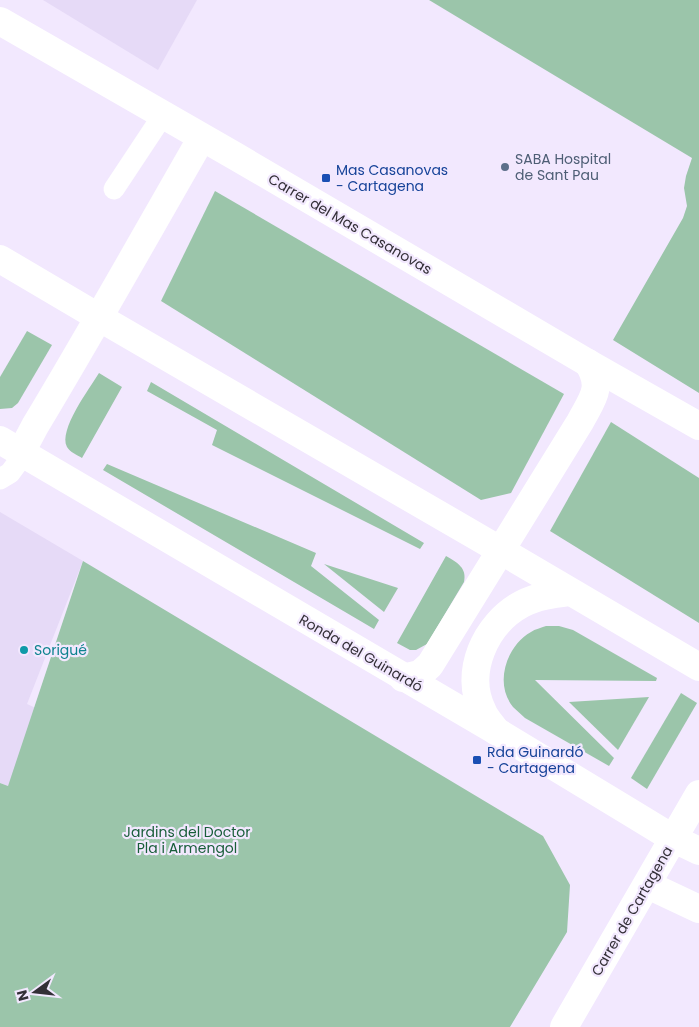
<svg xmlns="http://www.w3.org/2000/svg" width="699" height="1027" font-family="Poppins,sans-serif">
<rect width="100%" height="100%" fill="#f2e8fe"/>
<!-- built -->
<g fill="#e6daf7">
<polygon points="43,0 197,0 158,70"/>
<polygon points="0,512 83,561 27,704 38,709 8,786 0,783"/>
</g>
<!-- green -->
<g fill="#9bc5aa">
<polygon points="429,0 699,0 699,393 613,340 683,218 687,206 684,188 686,176 692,158"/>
<polygon points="215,191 564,394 511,493 481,500 161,301"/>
<polygon points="27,331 52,345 18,403 12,408 0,409 0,377"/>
<path d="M99 373 122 387 82 458C77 455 70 452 67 447 58 430 90 388 99 373Z"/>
<polygon points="151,382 424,543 420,549 212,445 217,430 147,391"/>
<polygon points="611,422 699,478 699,623 550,531"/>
<polygon points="107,464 316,553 311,566 379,620 374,629 103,470"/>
<path d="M446 556C458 563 467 568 464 582L427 644 416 650H410L397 643Z"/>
<polygon points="83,561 543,836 570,885 567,932 510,1027 0,1027 0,783 8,786"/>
<polygon points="324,564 398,588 384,612"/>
<path d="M546 626H559L573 630 657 678 656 681 535 680 614 758 609 766 525 718C521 714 517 711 513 707 494 684 506 646 531 632 535 629 541 628 546 626Z"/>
<polygon points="681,693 697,703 647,789 631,778"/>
<polygon points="649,697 618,750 569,702"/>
</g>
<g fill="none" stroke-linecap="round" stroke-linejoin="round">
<!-- service -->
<g stroke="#fff" stroke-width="21">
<polyline points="114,189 163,115"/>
<polyline points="0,479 10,473 24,454"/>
</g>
<!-- minor -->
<g stroke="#fff" stroke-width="28">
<polyline points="0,21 235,156 588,363 699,426"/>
<path d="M24 454 26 443 35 426C91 333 143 240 197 146L206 140"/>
<path d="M403 678 420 674 430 665 580 422C592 399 604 388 588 363"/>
<polyline points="648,885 699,909"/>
</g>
<!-- tertiary -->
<polyline stroke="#fff" stroke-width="28" points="564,1027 699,794"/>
<!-- primary -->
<g stroke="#fff" stroke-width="28">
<polyline points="0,259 100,318 500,550 699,667"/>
<polyline points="0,440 496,731 633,814 674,839 699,851"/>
<path d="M496 731C492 725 486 719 483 712 463 673 485 624 522 604 537 596 554 594 570 592"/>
</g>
</g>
<!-- markers -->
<circle fill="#5c6f8a" stroke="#f2e8fe" stroke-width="2" cx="505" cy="167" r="5"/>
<g fill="#1a4fb4" stroke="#f2e8fe" stroke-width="2">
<rect x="321" y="173" width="10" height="10" rx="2.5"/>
<rect x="472" y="755" width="10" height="10" rx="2.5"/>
</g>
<circle fill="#0f9aa8" stroke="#f2e8fe" stroke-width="2" cx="24" cy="650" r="5"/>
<g text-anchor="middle" stroke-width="4.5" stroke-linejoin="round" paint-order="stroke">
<!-- service labels -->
<g font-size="14" fill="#4e5e75" stroke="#f2e8fe" text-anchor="start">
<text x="515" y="164">SABA Hospital<tspan x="515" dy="16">de Sant Pau</tspan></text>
</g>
<!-- transit labels -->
<g font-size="14" fill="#164399" stroke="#f2e8fe" text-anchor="start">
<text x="336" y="175">Mas Casanovas<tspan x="336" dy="16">- Cartagena</tspan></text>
<text x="487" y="757">Rda Guinardó<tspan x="487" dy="16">- Cartagena</tspan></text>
</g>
<!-- street labels -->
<g font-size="14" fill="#332f37" stroke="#f2e8fe">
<text transform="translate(350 224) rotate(30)" y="5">Carrer del Mas Casanovas</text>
<text transform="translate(361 653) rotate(30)" y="5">Ronda del Guinardó</text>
<text transform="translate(632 911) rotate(-60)" y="5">Carrer de Cartagena</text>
</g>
<!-- culture labels -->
<g font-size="14" fill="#0d838f" stroke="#f2e8fe" text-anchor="start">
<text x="34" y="655">Sorigué</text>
</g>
<!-- park labels -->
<g font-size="14" fill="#195e3a" stroke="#f2e8fe">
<text x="187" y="837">Jardins del Doctor<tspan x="187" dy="16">Pla i Armengol</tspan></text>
</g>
</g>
<!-- north arrow -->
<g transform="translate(35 992) rotate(255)" stroke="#f2e8fe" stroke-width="4" paint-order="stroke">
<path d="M0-4L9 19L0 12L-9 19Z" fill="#332f37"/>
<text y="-8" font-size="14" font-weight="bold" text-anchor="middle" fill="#332f37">N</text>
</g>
</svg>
